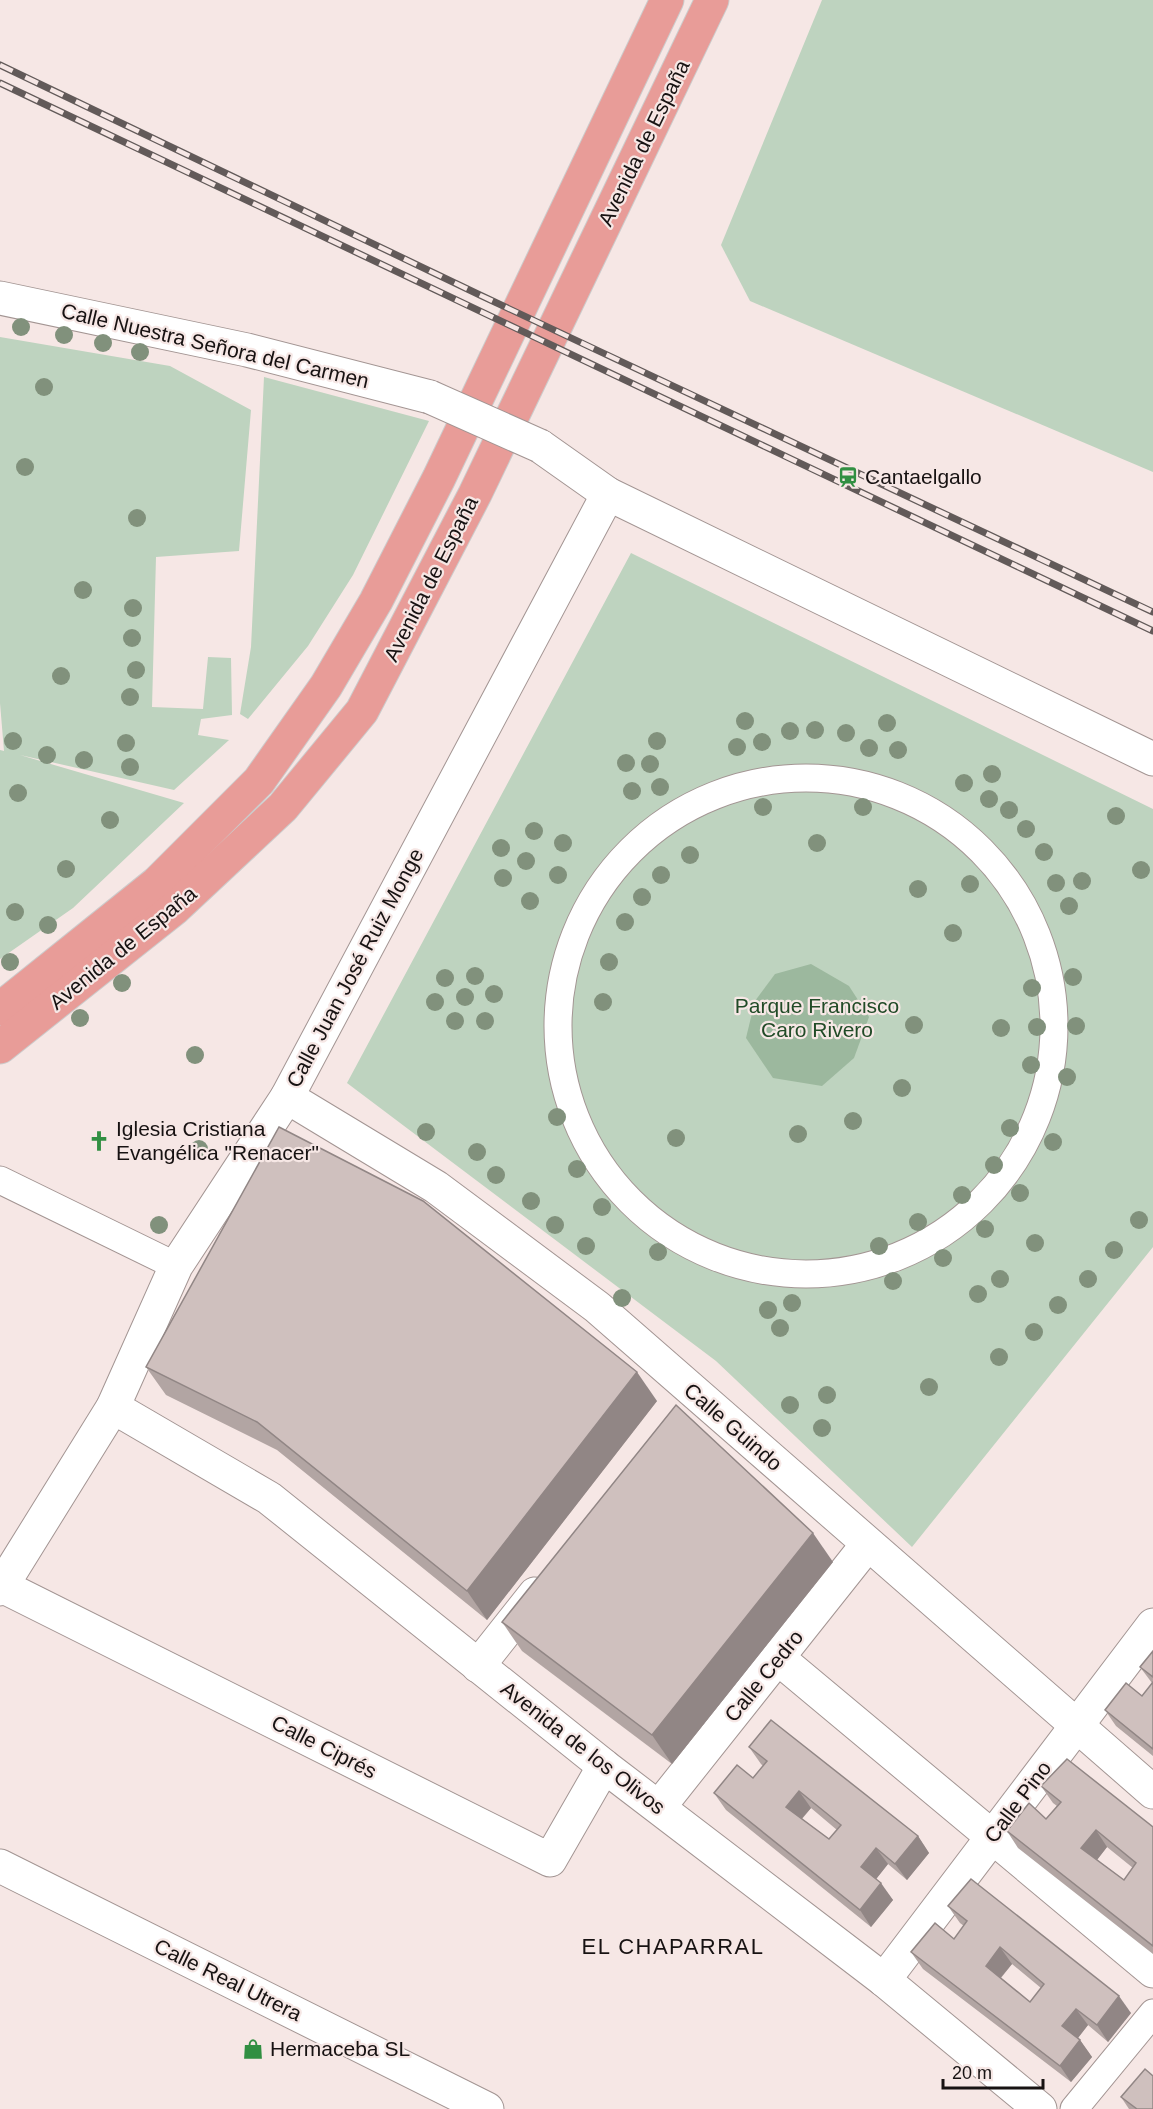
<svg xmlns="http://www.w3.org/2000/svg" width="1153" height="2109" font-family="Helvetica,sans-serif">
<rect width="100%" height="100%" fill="#f6e7e5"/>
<!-- green -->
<g fill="#bed3bf">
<polygon points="822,0 1153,0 1153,472 750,301 721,245"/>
<polygon points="0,337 170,366 251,410 239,551 156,557 152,707 203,709 208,657 231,658 232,715 201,719 198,735 229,740 174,790 20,755 184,803 73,908 0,959 0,750 4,751 0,703"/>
<polygon points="264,377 429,421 353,575 308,646 248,719 240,714 251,647"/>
<polygon points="631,553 1153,809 1153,1247 912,1547 716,1361 347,1083"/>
</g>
<!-- water -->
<polygon fill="#9cb89e" points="811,964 849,986 869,1017 854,1058 822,1086 773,1078 746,1038 755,1001 775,974"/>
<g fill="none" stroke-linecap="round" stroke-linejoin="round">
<!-- pedestrian casing -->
<g stroke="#a39593" stroke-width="29">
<g id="pedestrian">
<circle cx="806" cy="1026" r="248"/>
<polyline points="0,1180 176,1266"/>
<polyline points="1074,2109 1153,2013"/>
</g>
</g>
<!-- minor casing -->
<g stroke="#a39593" stroke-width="35">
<g id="minor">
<polyline points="540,446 608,494 1153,759"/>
<polyline points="287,1097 436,1187 597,1307 1153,1792"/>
<polyline points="113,1407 269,1498 604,1766 884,1980 1040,2109"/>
<polyline points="2,1586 550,1860 604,1766"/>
<polyline points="0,1589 113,1407 176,1266 287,1097 608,494"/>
<polyline points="778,1658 1153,1971"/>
<polyline points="478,1666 535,1594"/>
<polyline points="659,1807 867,1545"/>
<polyline points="884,1980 1153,1625"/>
</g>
</g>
<!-- tertiary casing -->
<g stroke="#a39593" stroke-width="35">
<g id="tertiary">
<polyline points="0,298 247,350 430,397"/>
<polyline points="0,1866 487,2109"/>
</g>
</g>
<!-- primary casing -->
<g stroke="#cccbcb" stroke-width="35">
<g id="primary">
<polyline points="0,1009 157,883 259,781 326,686 376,601 439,478 667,0"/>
<polyline points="0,1047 175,908 283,807 362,711 475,494 712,0"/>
</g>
</g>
<!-- pedestrian -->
<use href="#pedestrian" stroke="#fff" stroke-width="27"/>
<!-- minor -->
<use href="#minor" stroke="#fff" stroke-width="33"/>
<!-- tertiary -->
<use href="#tertiary" stroke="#fff" stroke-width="33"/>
<!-- primary -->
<use href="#primary" stroke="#e89c98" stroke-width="33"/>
<!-- rail casing -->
<g stroke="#625a59" stroke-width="7">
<g id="rail">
<polyline points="0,65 482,296 1153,612"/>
<polyline points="0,83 1153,631"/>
</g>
</g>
<!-- rail -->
<use href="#rail" stroke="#f6e7e5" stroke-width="4.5" stroke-dasharray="14" stroke-linecap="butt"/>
<!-- minor-bridge casing -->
<g stroke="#a39593" stroke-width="35" stroke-linecap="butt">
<polyline id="minor-bridge" points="430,397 540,446"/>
</g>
<!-- minor-bridge -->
<use href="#minor-bridge" stroke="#fff" stroke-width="33"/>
</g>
<!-- trees -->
<g fill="#81917c">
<circle cx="21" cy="327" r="9"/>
<circle cx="64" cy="335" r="9"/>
<circle cx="103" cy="343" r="9"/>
<circle cx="140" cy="352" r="9"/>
<circle cx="44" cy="387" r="9"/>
<circle cx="25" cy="467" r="9"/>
<circle cx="137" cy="518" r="9"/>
<circle cx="83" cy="590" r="9"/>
<circle cx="133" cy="608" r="9"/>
<circle cx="132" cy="638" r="9"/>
<circle cx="136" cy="670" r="9"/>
<circle cx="61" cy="676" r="9"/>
<circle cx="130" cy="697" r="9"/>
<circle cx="745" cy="721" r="9"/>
<circle cx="887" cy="723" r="9"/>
<circle cx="815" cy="730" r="9"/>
<circle cx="790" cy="731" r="9"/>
<circle cx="846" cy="733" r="9"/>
<circle cx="13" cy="741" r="9"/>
<circle cx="657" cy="741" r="9"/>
<circle cx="762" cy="742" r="9"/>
<circle cx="126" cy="743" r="9"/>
<circle cx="737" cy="747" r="9"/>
<circle cx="869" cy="748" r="9"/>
<circle cx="898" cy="750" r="9"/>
<circle cx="47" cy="755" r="9"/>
<circle cx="84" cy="760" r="9"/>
<circle cx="626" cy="763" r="9"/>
<circle cx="650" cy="764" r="9"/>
<circle cx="130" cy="767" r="9"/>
<circle cx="992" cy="774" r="9"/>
<circle cx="964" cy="783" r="9"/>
<circle cx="660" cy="787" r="9"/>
<circle cx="632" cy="791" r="9"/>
<circle cx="18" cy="793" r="9"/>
<circle cx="989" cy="799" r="9"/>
<circle cx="763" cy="807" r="9"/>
<circle cx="863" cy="807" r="9"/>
<circle cx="1009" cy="810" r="9"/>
<circle cx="1116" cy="816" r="9"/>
<circle cx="110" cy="820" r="9"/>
<circle cx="1026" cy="829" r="9"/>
<circle cx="534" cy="831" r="9"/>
<circle cx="563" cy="843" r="9"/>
<circle cx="817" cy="843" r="9"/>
<circle cx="501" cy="848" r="9"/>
<circle cx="1044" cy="852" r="9"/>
<circle cx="690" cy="855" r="9"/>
<circle cx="526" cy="861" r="9"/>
<circle cx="66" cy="869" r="9"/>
<circle cx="1141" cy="870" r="9"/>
<circle cx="558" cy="875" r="9"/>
<circle cx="661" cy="875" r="9"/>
<circle cx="503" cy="878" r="9"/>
<circle cx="1082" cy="881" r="9"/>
<circle cx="1056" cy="883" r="9"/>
<circle cx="970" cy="884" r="9"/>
<circle cx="918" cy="889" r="9"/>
<circle cx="642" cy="897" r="9"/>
<circle cx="530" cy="901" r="9"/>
<circle cx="1069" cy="906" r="9"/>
<circle cx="15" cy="912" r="9"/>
<circle cx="625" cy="922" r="9"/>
<circle cx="48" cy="925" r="9"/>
<circle cx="953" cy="933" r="9"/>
<circle cx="10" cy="962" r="9"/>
<circle cx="609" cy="962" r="9"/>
<circle cx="475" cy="976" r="9"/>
<circle cx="1073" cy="977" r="9"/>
<circle cx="445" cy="978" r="9"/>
<circle cx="122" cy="983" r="9"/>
<circle cx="1032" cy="988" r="9"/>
<circle cx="494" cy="994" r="9"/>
<circle cx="465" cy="997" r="9"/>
<circle cx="435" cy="1002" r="9"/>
<circle cx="603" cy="1002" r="9"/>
<circle cx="80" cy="1018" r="9"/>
<circle cx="455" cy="1021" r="9"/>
<circle cx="485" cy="1021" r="9"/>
<circle cx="914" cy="1025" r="9"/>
<circle cx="1076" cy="1026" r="9"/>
<circle cx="1037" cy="1027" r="9"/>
<circle cx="1001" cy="1028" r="9"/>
<circle cx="195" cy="1055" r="9"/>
<circle cx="1031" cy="1065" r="9"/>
<circle cx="1067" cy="1077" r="9"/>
<circle cx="902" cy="1088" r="9"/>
<circle cx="557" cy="1117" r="9"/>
<circle cx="853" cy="1121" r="9"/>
<circle cx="1010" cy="1128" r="9"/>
<circle cx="426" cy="1132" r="9"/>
<circle cx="798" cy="1134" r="9"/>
<circle cx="676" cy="1138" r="9"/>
<circle cx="1053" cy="1142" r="9"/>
<circle cx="199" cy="1149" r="9"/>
<circle cx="477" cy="1152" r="9"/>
<circle cx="994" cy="1165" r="9"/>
<circle cx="577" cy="1169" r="9"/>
<circle cx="496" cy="1175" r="9"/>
<circle cx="1020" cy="1193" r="9"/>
<circle cx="962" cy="1195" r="9"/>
<circle cx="531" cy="1201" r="9"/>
<circle cx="602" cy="1207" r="9"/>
<circle cx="1139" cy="1220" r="9"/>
<circle cx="918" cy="1222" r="9"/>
<circle cx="159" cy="1225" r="9"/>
<circle cx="555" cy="1225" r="9"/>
<circle cx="985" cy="1229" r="9"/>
<circle cx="1035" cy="1243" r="9"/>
<circle cx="586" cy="1246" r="9"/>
<circle cx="879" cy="1246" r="9"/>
<circle cx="1114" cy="1250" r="9"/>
<circle cx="658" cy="1252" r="9"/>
<circle cx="943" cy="1258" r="9"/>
<circle cx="1000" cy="1279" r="9"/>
<circle cx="1088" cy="1279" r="9"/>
<circle cx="893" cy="1281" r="9"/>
<circle cx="978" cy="1294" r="9"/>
<circle cx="622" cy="1298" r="9"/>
<circle cx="792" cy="1303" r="9"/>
<circle cx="1058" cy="1305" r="9"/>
<circle cx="768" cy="1310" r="9"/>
<circle cx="780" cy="1328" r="9"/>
<circle cx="1034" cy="1332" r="9"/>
<circle cx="999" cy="1357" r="9"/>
<circle cx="929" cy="1387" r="9"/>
<circle cx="827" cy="1395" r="9"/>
<circle cx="790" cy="1405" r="9"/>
<circle cx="822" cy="1428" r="9"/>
</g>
<!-- wall -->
<g fill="#b2a5a3" fill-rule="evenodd">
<polygon points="146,1367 657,1401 487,1620 277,1450 166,1395"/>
<polygon points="833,1562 672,1764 522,1651 502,1622"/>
<polygon points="1153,1651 1153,1756 1116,1726 1105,1710 1142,1696 1152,1683 1140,1667"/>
<path d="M749 1747 918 1836 929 1853 907 1880 888 1864 876 1879 893 1900 871 1927 726 1810 714 1793 753 1778 763 1766 761 1764ZM811 1808 837 1830 829 1839 802 1819Z"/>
<path d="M1041 1786 1153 1827V1954L1018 1848 1007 1831 1046 1819 1057 1806 1053 1803ZM1107 1847 1133 1868 1124 1880 1097 1860Z"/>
<path d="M948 1906 1131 2013 1108 2042 1088 2025 1078 2038 1080 2040 1092 2057 1071 2082 923 1969 911 1952 954 1939 964 1926 960 1923ZM1012 1964 1041 1988 1030 2002 1001 1978Z"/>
<polygon points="1121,2097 1153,2109 1129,2109"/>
</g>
<!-- shaded-wall -->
<g fill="#918685">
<polygon points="637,1372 657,1401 487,1620 467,1591"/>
<polygon points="813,1533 833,1562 672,1764 652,1735"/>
<polygon points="799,1791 811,1808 797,1824 786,1807"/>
<polygon points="1096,1830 1107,1847 1093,1865 1081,1848"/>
<polygon points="918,1836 929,1853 907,1880 895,1864"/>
<polygon points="876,1848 888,1864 873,1883 861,1867"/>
<polygon points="881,1883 893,1900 871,1927 860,1910"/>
<polygon points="1000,1947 1012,1964 997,1982 986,1966"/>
<polygon points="1119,1996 1131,2013 1108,2042 1097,2025"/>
<polygon points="1076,2009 1088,2025 1074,2043 1062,2026"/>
<polygon points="1080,2040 1092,2057 1071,2082 1060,2066"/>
</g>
<!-- building -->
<g fill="#cfc0be" stroke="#918685" stroke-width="1.5" fill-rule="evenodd">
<polygon points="279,1127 423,1201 637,1372 467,1591 257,1422 146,1367"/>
<polygon points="676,1405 813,1533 652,1735 502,1622"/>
<polygon points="1153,1651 1153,1677 1140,1667"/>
<polygon points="1153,1682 1153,1749 1105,1710 1126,1683 1142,1696"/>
<path d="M771 1720 918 1836 895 1864 876 1848 861 1867 881 1883 860 1910 714 1793 737 1765 753 1778 767 1761 749 1747ZM799 1791 841 1825 829 1839 786 1807Z"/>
<path d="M1067 1759 1153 1827V1946L1007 1831 1029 1803 1046 1819 1061 1802 1041 1786ZM1096 1830 1136 1863 1124 1880 1081 1848Z"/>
<path d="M971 1879 1119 1996 1097 2025 1076 2009 1062 2026 1080 2040 1060 2066 911 1952 935 1923 954 1939 967 1921 948 1906ZM1000 1947 1044 1984 1030 2002 986 1966Z"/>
<polygon points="1145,2069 1153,2076 1153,2109 1137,2109 1121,2097"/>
</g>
<!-- icons -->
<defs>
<g id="station-bare" transform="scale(1.62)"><path d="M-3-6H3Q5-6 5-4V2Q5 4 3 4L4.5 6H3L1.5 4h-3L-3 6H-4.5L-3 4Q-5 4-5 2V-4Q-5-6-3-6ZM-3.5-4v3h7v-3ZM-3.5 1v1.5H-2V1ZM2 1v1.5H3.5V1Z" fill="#318f42" stroke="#f6e7e5" stroke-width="2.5" paint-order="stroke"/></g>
<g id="church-bare" transform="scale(1.62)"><path d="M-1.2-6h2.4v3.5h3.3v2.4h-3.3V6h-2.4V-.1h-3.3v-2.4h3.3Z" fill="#318f42" stroke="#f6e7e5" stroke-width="2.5" paint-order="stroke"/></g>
<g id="shop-bare" transform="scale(1.62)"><path d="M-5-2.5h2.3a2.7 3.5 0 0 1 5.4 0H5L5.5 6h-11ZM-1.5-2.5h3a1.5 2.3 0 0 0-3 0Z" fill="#318f42" stroke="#f6e7e5" stroke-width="2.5" paint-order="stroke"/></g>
</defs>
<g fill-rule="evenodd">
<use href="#station-bare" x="848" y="477"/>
<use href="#church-bare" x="99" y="1141"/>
<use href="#shop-bare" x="253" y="2049"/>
</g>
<g text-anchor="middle" stroke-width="4.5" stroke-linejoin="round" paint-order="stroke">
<!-- street labels -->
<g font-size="21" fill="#171212" stroke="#f6e7e5">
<text transform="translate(644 143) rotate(-64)" y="7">Avenida de España</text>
<text transform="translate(215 346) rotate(13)" y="7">Calle Nuestra Señora del Carmen</text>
<text transform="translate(431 579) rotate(-63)" y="7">Avenida de España</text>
<text transform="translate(123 948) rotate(-39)" y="7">Avenida de España</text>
<text transform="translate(355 968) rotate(-62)" y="7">Calle Juan José Ruiz Monge</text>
<text transform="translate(733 1427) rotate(41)" y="7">Calle Guindo</text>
<text transform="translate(764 1676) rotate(-51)" y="7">Calle Cedro</text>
<text transform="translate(324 1747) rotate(27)" y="7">Calle Ciprés</text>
<text transform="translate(583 1748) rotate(38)" y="7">Avenida de los Olivos</text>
<text transform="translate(1018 1802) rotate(-53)" y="7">Calle Pino</text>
<text transform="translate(228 1980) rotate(26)" y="7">Calle Real Utrera</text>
</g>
<!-- poi labels -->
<g font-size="21" fill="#171212" stroke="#f6e7e5" text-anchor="start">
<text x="865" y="484">Cantaelgallo</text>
<text x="116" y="1136">Iglesia Cristiana<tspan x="116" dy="24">Evangélica "Renacer"</tspan></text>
<text x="270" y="2056">Hermaceba SL</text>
</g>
<!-- park labels -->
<g font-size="21" fill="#214b27" stroke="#f6e7e5">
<text x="817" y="1013">Parque Francisco<tspan x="817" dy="24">Caro Rivero</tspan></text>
</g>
<!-- neighbourhood labels -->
<g font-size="22" letter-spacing="1.5" fill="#171212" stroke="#f6e7e5">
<text x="673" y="1954">EL CHAPARRAL</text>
</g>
</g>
<!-- scale -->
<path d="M943 2079v9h100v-9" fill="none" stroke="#171212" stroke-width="3"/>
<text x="952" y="2079" font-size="18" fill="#171212" stroke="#f6e7e5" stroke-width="4.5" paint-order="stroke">20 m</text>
</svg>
